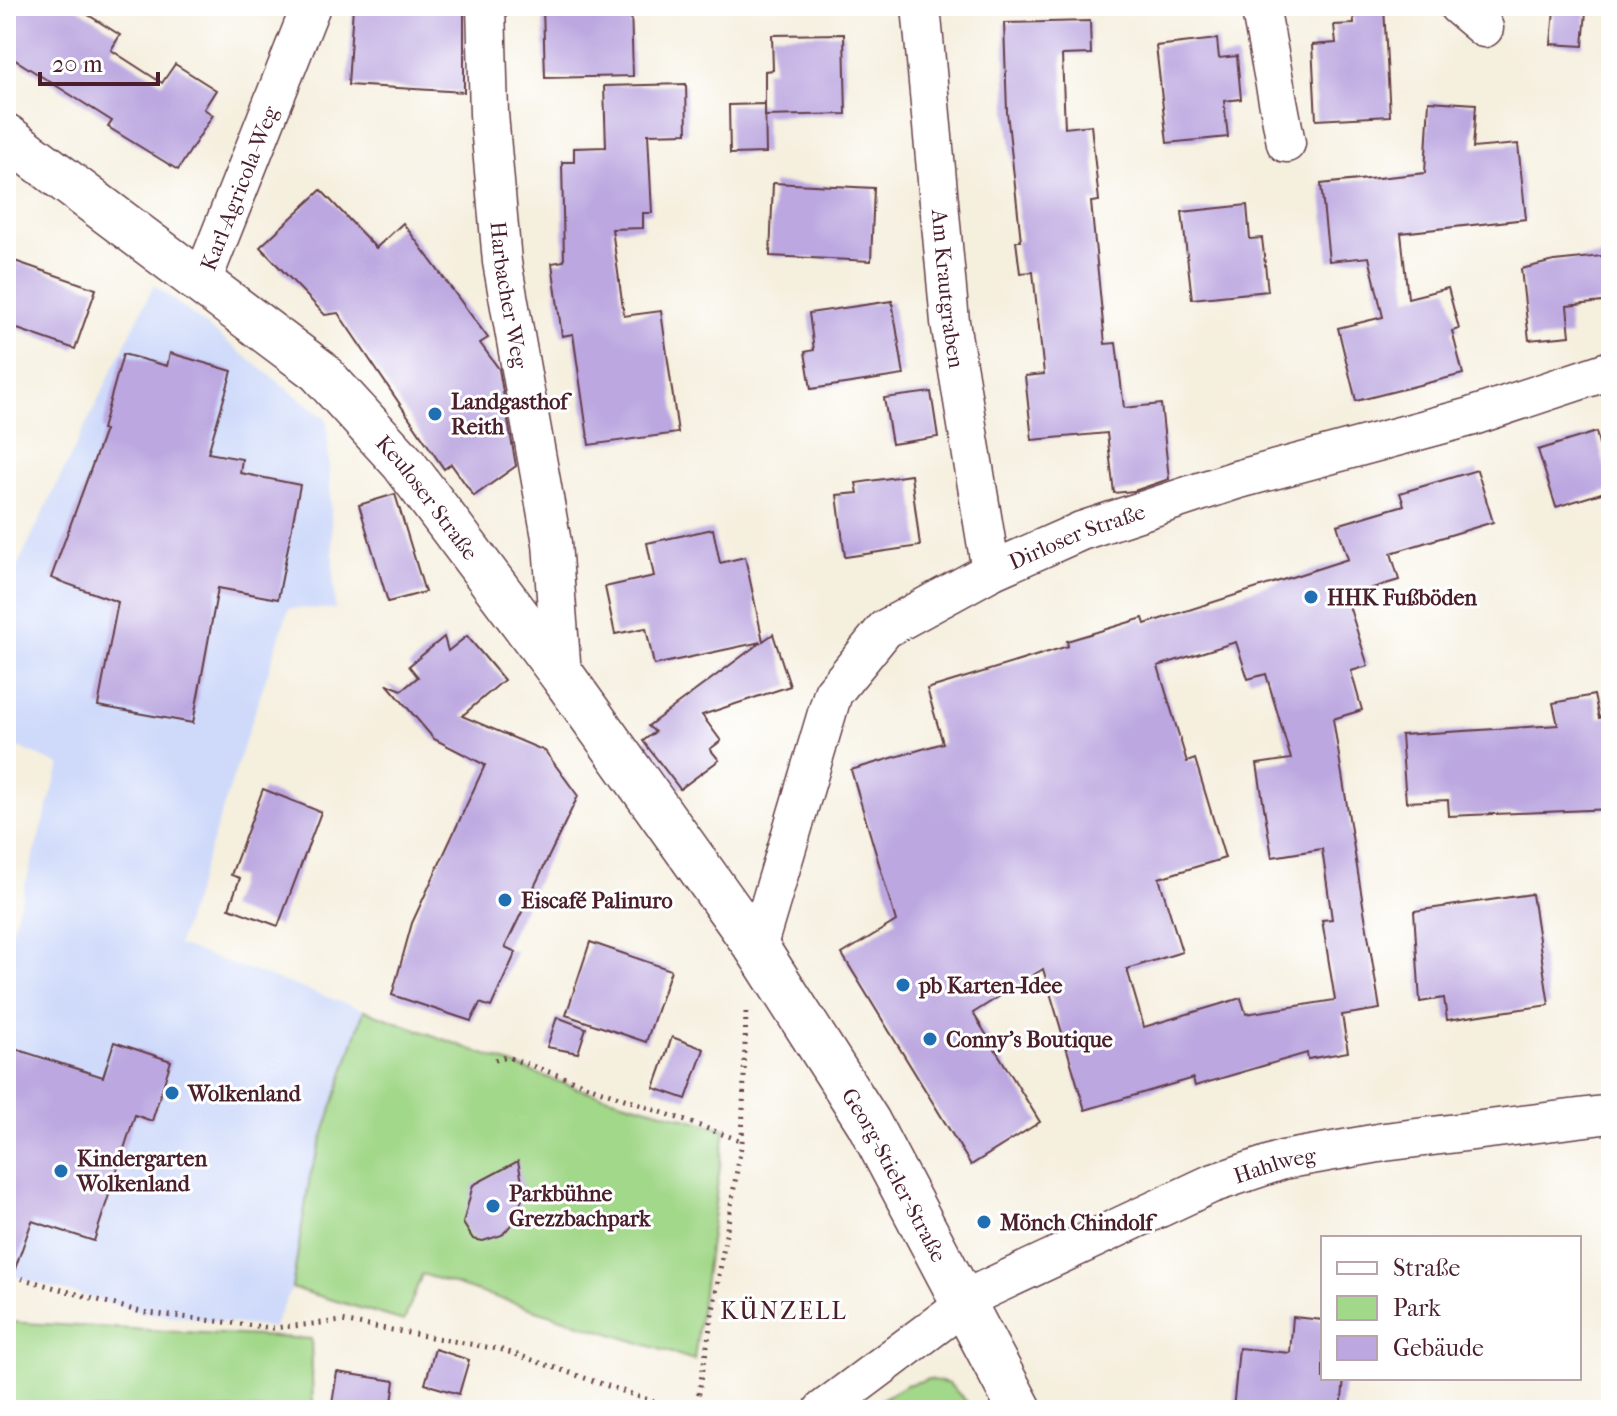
<svg xmlns="http://www.w3.org/2000/svg" width="1617" height="1416" font-family="'IM FELL French Canon',serif">
<rect width="100%" height="100%" fill="#fff"/>
<filter id="ink" filterUnits="userSpaceOnUse"><feTurbulence type="fractalNoise" baseFrequency=".0125" numOctaves="2"/><feDisplacementMap in="SourceGraphic" scale="16" xChannelSelector="R" yChannelSelector="G"/><feConvolveMatrix kernelMatrix="1 2 1 2 8 2 1 2 1" color-interpolation-filters="sRGB"/></filter>
<filter id="wash" filterUnits="userSpaceOnUse"><feTurbulence type="fractalNoise" baseFrequency=".006" numOctaves="4" result="noise"/><feDisplacementMap in="SourceGraphic" scale="32" xChannelSelector="R" yChannelSelector="G"/><feGaussianBlur stdDeviation="1.8" result="paint"/><feColorMatrix in="noise" values="0 0 0 0 0 0 0 0 0 0 0 0 0 0 0 0 0 1.4 0 .05"/><feComposite in="paint" operator="in"/></filter>
<g filter="url(#wash)">
<rect width="100%" height="100%" fill="#f5efde"/>
<!-- built -->
<polygon fill="#cfdafa" points="154,285 327,420 335,609 289,608 178,945 364,1010 310,1176 292,1288 273,1328 141,1312 6,1274 6,951 60,765 6,742 6,678 14,656 6,651 6,589"/>
<!-- green -->
<g fill="#a2d889" stroke="#767c5a" stroke-width="2">
<polygon points="364,1010 579,1089 725,1129 694,1360 422,1274 404,1321 292,1288 310,1176"/>
<polygon points="6,1322 311,1339 313,1410 6,1410"/>
<polygon points="929,1379 949,1384 975,1410 863,1410 906,1385"/>
</g>
<g id="blocks">
<!-- building -->
<g fill="#bca7e0" fill-rule="evenodd">
<polygon points="6,6 74,6 120,35 111,50 162,83 175,64 216,90 204,109 213,115 178,170 108,127 112,121 6,54"/>
<polygon points="353,6 464,6 464,92 348,85"/>
<polygon points="543,6 631,6 633,76 545,78"/>
<polygon points="1384,7 1390,116 1316,120 1312,45 1336,43 1334,25 1354,24 1353,8"/>
<polygon points="1554,9 1586,11 1583,46 1551,44"/>
<polygon points="1090,21 1091,54 1062,55 1065,128 1091,125 1099,201 1091,202 1105,344 1116,343 1124,408 1161,404 1169,479 1134,491 1114,493 1107,433 1032,440 1025,376 1044,374 1033,272 1020,273 1016,241 1021,241 1007,112 1004,23"/>
<polygon points="844,34 846,114 765,116 765,71 773,70 772,35"/>
<polygon points="1217,39 1219,58 1237,56 1241,99 1224,101 1228,137 1167,143 1156,46"/>
<polygon points="686,84 687,133 648,134 652,213 643,213 643,228 612,229 624,316 661,311 678,433 589,445 573,334 562,336 552,263 564,261 562,162 574,162 574,148 606,147 604,86"/>
<polygon points="1429,101 1476,104 1473,148 1518,144 1526,219 1401,233 1408,298 1448,288 1459,329 1452,331 1463,374 1356,401 1338,328 1383,317 1369,257 1329,261 1321,184 1425,173"/>
<polygon points="765,104 766,153 730,154 729,105"/>
<polygon points="773,183 874,188 871,261 770,256"/>
<polygon points="321,190 376,248 403,223 488,338 480,343 499,369 516,466 474,496 451,464 444,469 338,313 325,315 260,247"/>
<polygon points="1247,205 1250,239 1262,238 1268,291 1192,299 1182,212"/>
<polygon points="1611,255 1611,301 1567,306 1570,336 1529,340 1521,269 1554,261"/>
<polygon points="6,258 96,289 75,349 6,325"/>
<polygon points="892,301 904,375 811,389 805,352 814,350 809,313"/>
<polygon points="170,353 232,371 208,453 242,459 240,473 300,485 278,599 218,588 193,723 98,706 118,602 51,578 105,430 102,429 123,354 167,366"/>
<polygon points="931,392 938,437 892,444 884,398"/>
<polygon points="1596,432 1611,490 1556,507 1538,450"/>
<path d="M1477 470 1493 522 1391 553 1399 580 1346 596 1368 666 1351 671 1362 710 1333 719 1380 1009 1342 1015 1348 1052 1308 1059 1307 1053 1195 1086 1193 1078 1085 1110 1043 969 973 1013 1040 1122 971 1165 842 954 896 921 851 770 943 743 927 689 1068 646 1067 641 1143 618 1145 624 1348 559 1337 525 1404 505 1400 493ZM1236 642 1248 679 1266 674 1291 759 1257 764 1272 857 1322 849 1332 919 1322 920 1335 1000 1246 1014 1241 998 1144 1027 1127 969 1182 952 1159 878 1225 858 1195 759 1187 762 1158 666Z"/>
<polygon points="911,475 920,546 845,557 837,495 858,493 856,483"/>
<polygon points="395,494 425,592 388,602 359,505"/>
<polygon points="713,529 720,563 745,557 763,641 773,634 790,686 702,715 721,741 710,749 719,760 680,789 643,741 655,732 648,726 761,642 654,665 646,628 615,634 605,587 654,576 647,543"/>
<polygon points="467,636 504,680 462,716 545,751 578,796 505,947 516,952 491,1007 480,1003 471,1021 392,995 412,923 485,765 434,739 387,684 402,690 418,677 409,666 444,637 448,651"/>
<polygon points="1594,695 1599,718 1611,715 1611,809 1449,816 1448,800 1406,802 1401,735 1558,725 1553,703"/>
<polygon points="263,789 321,812 278,926 229,908 240,878 231,875"/>
<polygon points="1532,894 1549,1005 1447,1020 1444,998 1420,1002 1414,911"/>
<polygon points="590,942 671,970 646,1042 566,1015"/>
<polygon points="557,1017 586,1028 578,1053 547,1047"/>
<polygon points="672,1037 704,1049 686,1099 654,1088"/>
<polygon points="114,1042 171,1061 152,1121 135,1115 94,1241 32,1221 11,1280 6,1280 6,1046 103,1077"/>
<polygon points="518,1161 524,1192 515,1221 502,1235 483,1241 473,1239 463,1223 473,1185"/>
<polygon points="1293,1317 1323,1320 1323,1378 1344,1378 1341,1410 1233,1410 1239,1348 1290,1353"/>
<polygon points="435,1349 469,1360 459,1394 425,1384"/>
<polygon points="337,1372 395,1381 391,1410 331,1410"/>
</g>
</g>
</g>
<g filter="url(#ink)">
<use href="#blocks" fill-opacity="0" stroke="#643e46" stroke-width="2"/>
<g fill="none" stroke-linecap="round" stroke-linejoin="round">
<!-- minor casing -->
<g stroke="#643e46" stroke-width="41">
<g id="minor">
<path id="s1" d="M486 6 489 114 502 262 552 543 562 675"/>
<path id="s2" d="M921 6 950 322 991 571"/>
<polyline points="1260,6 1286,143"/>
<polyline points="1458,6 1484,28"/>
<path id="s3" d="M202 281 311 6"/>
<path id="s4" d="M757 948 833 693 885 629 991 571 1081 531 1236 480 1470 417 1611 370"/>
<path id="s5" d="M823 1410 982 1291 1211 1184 1283 1160 1384 1142 1611 1114"/>
</g>
</g>
<!-- tertiary casing -->
<g stroke="#643e46" stroke-width="47">
<g id="tertiary">
<path id="s6" d="M6 136 319 371 403 463 562 675 757 948 868 1122 1020 1410"/>
</g>
</g>
<!-- path -->
<g stroke="#643e46" stroke-width="5" stroke-dasharray="2 6" stroke-linecap="butt">
<polyline points="495,1060 507,1057 742,1141"/>
<polyline points="6,1274 141,1312 273,1328 342,1321 503,1350 678,1410"/>
<polyline points="696,1410 742,1141 746,1012"/>
</g>
<!-- minor -->
<use href="#minor" stroke="#fff" stroke-width="38"/>
<!-- tertiary -->
<use href="#tertiary" stroke="#fff" stroke-width="44"/>
</g>
</g>
<!-- markers -->
<g fill="#1f6fb2" stroke="#fff" stroke-width="3">
<circle cx="435" cy="414" r="8"/>
<circle cx="1311" cy="597" r="8"/>
<circle cx="505" cy="900" r="8"/>
<circle cx="903" cy="985" r="8"/>
<circle cx="930" cy="1039" r="8"/>
<circle cx="172" cy="1093" r="8"/>
<circle cx="61" cy="1171" r="8"/>
<circle cx="493" cy="1206" r="8"/>
<circle cx="984" cy="1222" r="8"/>
</g>
<g text-anchor="middle" stroke-width="6" stroke-linejoin="round" paint-order="stroke">
<!-- street labels -->
<g font-size="22" fill="#4a1f2b" stroke="#fff">
<text dy="8" stroke="none"><textPath href="#s3" startOffset="100">Karl-Agricola-Weg</textPath></text>
<text dy="8" stroke="none"><textPath href="#s2" startOffset="284">Am Krautgraben</textPath></text>
<text dy="8" stroke="none"><textPath href="#s1" startOffset="290">Harbacher Weg</textPath></text>
<text dy="8" stroke="none"><textPath href="#s6" startOffset="558">Keuloser Straße</textPath></text>
<text dy="8" stroke="none"><textPath href="#s4" startOffset="562">Dirloser Straße</textPath></text>
<text dy="8" stroke="none"><textPath href="#s5" startOffset="518">Hahlweg</textPath></text>
<text dy="8" stroke="none"><textPath href="#s6" startOffset="1382">Georg-Stieler-Straße</textPath></text>
</g>
<!-- poi labels -->
<g font-size="22" font-weight="bold" fill="#4a1f2b" stroke="#fff" text-anchor="start">
<text x="451" y="409">Landgasthof<tspan x="451" dy="25">Reith</tspan></text>
<text x="1327" y="605">HHK Fußböden</text>
<text x="521" y="908">Eiscafé Palinuro</text>
<text x="919" y="993">pb Karten-Idee</text>
<text x="946" y="1047">Conny's Boutique</text>
<text x="188" y="1101">Wolkenland</text>
<text x="77" y="1166">Kindergarten<tspan x="77" dy="25">Wolkenland</tspan></text>
<text x="509" y="1201">Parkbühne<tspan x="509" dy="25">Grezzbachpark</tspan></text>
<text x="1000" y="1230">Mönch Chindolf</text>
</g>
<!-- neighbourhood labels -->
<g font-size="24" letter-spacing="2" fill="#4a1f2b" stroke="#fff">
<text x="784" y="1319">KÜNZELL</text>
</g>
</g>
<!-- margin -->
<rect width="1617" height="1416" fill="none" stroke="#fff" stroke-width="32"/>
<!-- legend -->
<rect x="1321" y="1236" width="260" height="144" fill="#ffffff" stroke="#b7a5aa" stroke-width="2"/>
<rect x="1337" y="1262" width="40" height="12" fill="#ffffff" stroke="#b7a5aa" stroke-width="2"/>
<text x="1393" y="1276" font-size="24" fill="#4a1f2b">Straße</text>
<rect x="1337" y="1296" width="40" height="24" fill="#a2d889" stroke="#b7a5aa" stroke-width="2"/>
<text x="1393" y="1316" font-size="24" fill="#4a1f2b">Park</text>
<rect x="1337" y="1336" width="40" height="24" fill="#bca7e0" stroke="#b7a5aa" stroke-width="2"/>
<text x="1393" y="1356" font-size="24" fill="#4a1f2b">Gebäude</text>
<!-- scale -->
<path d="M40 72v12h118v-12" fill="none" stroke="#4a1f2b" stroke-width="4"/>
<text x="52" y="72" font-size="24" fill="#4a1f2b" stroke="#ffffff" stroke-width="6" paint-order="stroke">20 m</text>
</svg>
